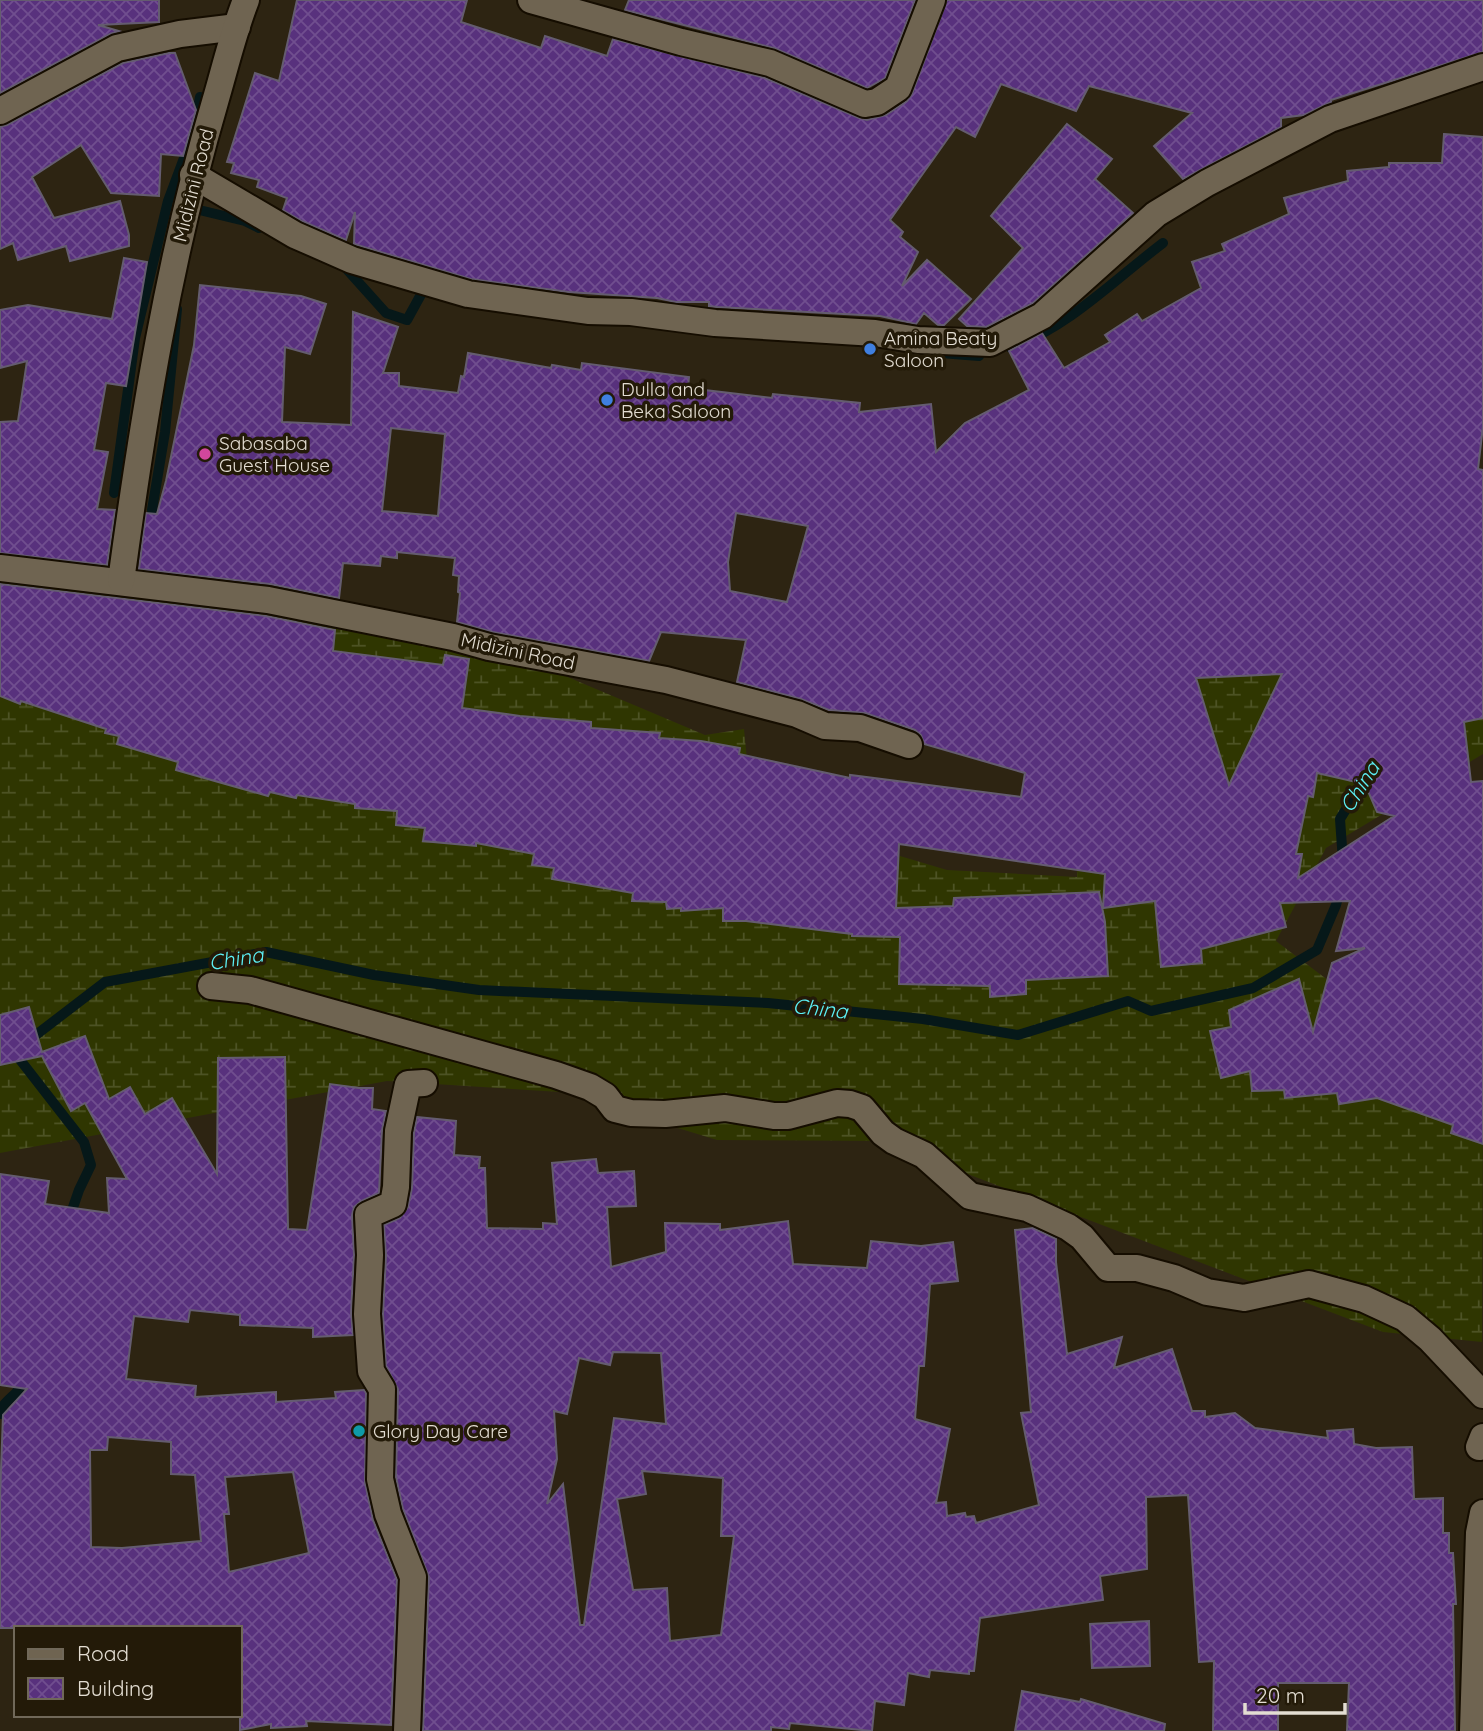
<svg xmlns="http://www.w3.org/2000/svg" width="1483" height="1731" font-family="Quicksand,sans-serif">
<defs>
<pattern id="wetland-marsh" width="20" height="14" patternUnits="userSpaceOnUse" patternTransform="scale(1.75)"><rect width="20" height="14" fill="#2f3601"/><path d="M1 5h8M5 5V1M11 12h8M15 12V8" fill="none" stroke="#4d5325"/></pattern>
<pattern id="building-cross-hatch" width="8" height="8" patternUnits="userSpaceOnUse" patternTransform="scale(1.75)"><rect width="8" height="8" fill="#58317d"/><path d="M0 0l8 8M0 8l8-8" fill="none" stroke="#704e8f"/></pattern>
</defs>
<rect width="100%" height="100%" fill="#2d2412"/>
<!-- wetland -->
<polygon fill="url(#wetland-marsh)" points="1483,506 1483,754 1326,848 1276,941 1349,996 1483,1087 1482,1342 1383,1332 881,1141 717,1140 560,1092 387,1081 0,1153 0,536 407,638 544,667 705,735 744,729 752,812 947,870 1077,877 1079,792 1264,590"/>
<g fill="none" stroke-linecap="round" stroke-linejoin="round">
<!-- stream -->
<g stroke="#061819" stroke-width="10">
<polyline points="191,208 245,221 259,228"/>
<polyline points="342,264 386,313 407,320 424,289"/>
<path d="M1011 348C1070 326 1114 280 1163 243"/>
<polyline points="928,352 979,356"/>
<polyline points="114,493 135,338 168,201 193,134 200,97"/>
<polyline points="152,510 165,432 177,309"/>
<polyline points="1343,861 1340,819 1369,772"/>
<polyline points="28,1041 105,982 266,952 374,975 479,990 768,1003 923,1019 1018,1035 1128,1001 1151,1011 1253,988 1317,950 1336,905 1340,890"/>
<polyline points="14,1052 84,1142 91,1165 79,1190 69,1219"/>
<path d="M0 1414C3 1398 18 1398 24 1379"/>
</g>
</g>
<!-- building -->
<g fill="url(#building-cross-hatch)" stroke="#645c6f" stroke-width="2" fill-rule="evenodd">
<polygon points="0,0 159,0 159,22 98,25 119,31 110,34 0,93"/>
<polygon points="297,0 467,0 461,22 541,48 545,36 607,56 613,39 765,78 859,118 867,120 886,115 907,101 912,94 947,0 1483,0 1483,52 1331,100 1331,102 1304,115 1281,118 1281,127 1183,179 1154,146 1192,113 1089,86 1076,111 1001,84 975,137 956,127 890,220 903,232 900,237 918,252 902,286 927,260 971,299 944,325 938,325 924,313 916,324 880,316 717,307 709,306 709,302 676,302 657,298 569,292 471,279 354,244 355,212 346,240 302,221 283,210 287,198 257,187 259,180 231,173 234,163 227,162 255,73 279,81"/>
<polygon points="629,0 915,0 885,78 867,88 774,48 625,10"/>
<polygon points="169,53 175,53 196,110 183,156 161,154 159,196 111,193 81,145 32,177 54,218 120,201 129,235 129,246 70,261 66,246 18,260 13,243 0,249 0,127 7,125 123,63"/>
<polygon points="1067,124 1112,159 1095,179 1133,213 1033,303 986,327 967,326 959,319 1023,248 991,216"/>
<path d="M1444 134 1483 137V426L1478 469 1483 470V718L1464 722 1471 782 1483 781V1144L1451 1133 1453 1125 1377 1098 1339 1104 1337 1093 1285 1098 1284 1090 1252 1091 1250 1071 1221 1078 1210 1031 1231 1027 1229 1010 1299 979 1313 1032 1332 963 1365 948 1336 951 1350 901 1280 903 1286 927 1201 949 1202 963 1161 967 1155 901 1103 908 1105 874 899 844 896 908 953 906 954 898 1099 892 1105 922 1108 976 1026 980V994L990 997V986L899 984 900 937 852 936V934L746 921H723V908L681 911V908L667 909 666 902 632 901 633 893 552 879 554 868 532 865 534 854 476 843V846L423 841 425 828 396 825 397 811 355 808V804L297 795 296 798 270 792 268 796 176 770 178 762 117 744 119 736 105 733 106 729 21 701 20 704 0 696V584L266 616 335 630 333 651 443 665 445 655 469 659 462 708 520 716 591 722V728L660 733 659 738 701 741 740 748 739 754 850 778V775L1021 797 1025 773 924 744 921 735 915 730 865 713 829 710 801 699 737 682 746 640 661 632 649 661 493 632 457 622 460 593 458 592 459 576 453 575 455 558 397 552V558L381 556 380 566 343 563 339 598 270 584 139 569 146 513 157 514 166 481 194 345 200 285 301 296 326 304 310 354 285 347 282 422 351 425 353 312 398 327 383 373H399V386L458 393 461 376 464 377 468 353 551 368 552 365 581 370 582 363 689 377 688 388 772 398 773 394 860 403 859 412 931 404 936 452 965 423 1029 390 1009 351 1042 333 1064 368 1110 342 1105 335 1137 314 1142 321 1201 288 1192 262 1225 251 1222 244 1289 214 1284 198 1348 181 1347 171 1389 167V163H1442ZM391 428 445 434 438 516 382 511ZM736 513 808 526 787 602 730 591 728 562ZM1282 674 1229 785 1196 678ZM1317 773 1365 784 1377 812 1394 816 1298 878 1302 854H1296L1308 796 1313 797Z"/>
<polygon points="124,258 147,262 126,386 106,383 94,450 108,452 97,509 115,510 107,565 0,553 0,422 18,421 27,361 0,368 0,310 28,305 112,319"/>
<path d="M29 1007 42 1052 85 1036 109 1099 130 1087 145 1114 172 1098 217 1174 218 1058 285 1057 288 1229 307 1230 330 1084 359 1088H373L372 1109 386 1111 382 1130 379 1193 361 1201 354 1207 352 1215 354 1255 351 1313 353 1335 313 1337V1328L240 1325V1315L190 1310 188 1322 134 1316 126 1379 196 1386 195 1397 276 1392V1402L336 1398 335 1392 364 1390 366 1393 365 1483 373 1520 397 1580 391 1725 306 1721 307 1726 271 1728V1724L240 1730V1628H0V1497L3 1415 27 1389 0 1385V1174L49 1181 45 1204 109 1213 107 1178 127 1179 85 1103 71 1111 42 1056 0 1065V1015ZM108 1437 171 1442V1474L195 1475 201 1541 122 1548 91 1547 90 1450H107ZM293 1472 309 1553 229 1572 224 1514H229L225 1477Z"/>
<path d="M417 1117 456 1121 454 1155 480 1157 479 1168H485L487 1228 543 1229V1223L557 1224 552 1163 596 1159 598 1173 634 1171 636 1206 607 1207 611 1267 666 1252 665 1223 720 1224V1230L788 1221 793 1264 867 1268 871 1241 921 1246 953 1242 958 1281 930 1284 924 1366H919L915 1419 950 1429 936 1503 946 1502 947 1516 965 1513 966 1517 974 1516 976 1523 1039 1505 1021 1413 1031 1412 1015 1230 1033 1228 1056 1239V1262L1067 1354 1122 1337 1114 1368 1172 1349 1192 1411H1205V1417L1235 1413 1255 1428 1328 1438 1327 1431 1353 1429 1354 1444 1376 1448 1412 1447 1414 1499 1443 1498V1533H1449V1553H1453L1456 1604H1453L1455 1731H1347L1349 1683H1278V1731H1213L1214 1661 1199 1662 1188 1495 1146 1497 1147 1569 1100 1576 1103 1600 980 1618 974 1671H969V1674L930 1670 929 1677 908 1673 904 1705 875 1701 872 1731 790 1723 789 1729 771 1727V1731H423L429 1577 403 1509 396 1477 398 1389 386 1366 383 1314 386 1256 384 1225 400 1218 408 1207 412 1188 414 1133ZM613 1352 661 1353 666 1424 614 1418 584 1625H580L563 1484 547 1504 557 1459 554 1411 567 1414 579 1358 610 1365ZM642 1471 723 1478 721 1536H734L721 1635 670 1641 667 1588 633 1590 617 1499 646 1494Z"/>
<polygon points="1149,1621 1150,1666 1092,1668 1090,1624"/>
<polygon points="1022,1691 1080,1702 1081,1699 1165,1724 1164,1731 1015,1731"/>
</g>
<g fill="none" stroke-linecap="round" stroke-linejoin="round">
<!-- street casing -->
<g stroke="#150d00" stroke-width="30">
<g id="street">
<polyline points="531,0 681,42 770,63 865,104 877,102 898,88 932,0"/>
<polyline points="0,111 117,48 180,34 237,27"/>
<polyline points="193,175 295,235 352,260 468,294 588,311 631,312 715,323 875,333 918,340 990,343 1042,316 1156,214 1207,183 1330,119 1483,67"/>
<polyline points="0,568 268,600 453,637 489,647 666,680 797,714 825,726 860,728 909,745"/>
<path d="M121 581C143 419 169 258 215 102 225 68 233 33 246 0"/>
<polyline points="211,986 250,990 556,1075 590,1087 605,1096 615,1109 631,1113 665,1114 725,1108 774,1116 788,1116 837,1103 850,1104 862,1108 883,1133 894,1141 924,1155 970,1196 1027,1208 1068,1227 1082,1237 1108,1268 1137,1268 1174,1278 1207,1292 1244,1298 1309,1284 1364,1299 1405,1318 1430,1339 1483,1395"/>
<polyline points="1483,1437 1479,1447 1483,1444"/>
<polyline points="407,1731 413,1577 388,1514 380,1479 382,1389 371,1371 367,1314 370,1255 368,1215 393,1204 396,1187 398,1131 408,1084 424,1083"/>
<polyline points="1473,1731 1479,1533 1483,1513"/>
</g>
</g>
<!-- street -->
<use href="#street" stroke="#6f6451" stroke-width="26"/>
</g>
<!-- markers -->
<g fill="#3f7fe0" stroke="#231a08" stroke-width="2.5">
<circle cx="870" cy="349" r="7"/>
<circle cx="607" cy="400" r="7"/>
</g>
<circle fill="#d1479c" stroke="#231a08" stroke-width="2.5" cx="205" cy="454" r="7"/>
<circle fill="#0f9aa8" stroke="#231a08" stroke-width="2.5" cx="359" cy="1431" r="7"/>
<g text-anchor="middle" stroke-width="7" stroke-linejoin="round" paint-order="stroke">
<!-- street labels -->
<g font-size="19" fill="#e3ddd2" stroke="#231a08">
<text transform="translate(193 185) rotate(-76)" y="7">Midizini Road</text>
<text transform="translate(518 651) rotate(12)" y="7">Midizini Road</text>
</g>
<!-- poi labels -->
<g font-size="19" fill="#e3ddd2" stroke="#231a08" text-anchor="start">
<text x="884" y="345">Amina Beaty<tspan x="884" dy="22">Saloon</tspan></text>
<text x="621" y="396">Dulla and<tspan x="621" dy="22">Beka Saloon</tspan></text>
<text x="219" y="450">Sabasaba<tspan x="219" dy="22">Guest House</tspan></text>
<text x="373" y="1438">Glory Day Care</text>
</g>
<!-- water labels -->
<g font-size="21" font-style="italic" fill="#5cf0f6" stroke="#231a08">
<text transform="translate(1360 787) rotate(-58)" y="7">China</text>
<text transform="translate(236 959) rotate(-9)" y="7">China</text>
<text transform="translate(820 1009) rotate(6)" y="7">China</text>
</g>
</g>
<!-- legend -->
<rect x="14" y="1626" width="228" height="91" fill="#231a08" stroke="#706859" stroke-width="2"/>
<rect x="28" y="1649" width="35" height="10" fill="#6f6451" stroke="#706859" stroke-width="2"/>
<text x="77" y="1661" font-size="21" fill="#e3ddd2">Road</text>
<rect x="28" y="1678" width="35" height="21" fill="url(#building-cross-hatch)" stroke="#706859" stroke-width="2"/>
<text x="77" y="1696" font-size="21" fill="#e3ddd2">Building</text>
<!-- scale -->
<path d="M1245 1703v10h100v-10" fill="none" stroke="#e3ddd2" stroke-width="3.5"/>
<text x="1256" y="1703" font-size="21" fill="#e3ddd2" stroke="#231a08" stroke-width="5" paint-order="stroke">20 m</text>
</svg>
